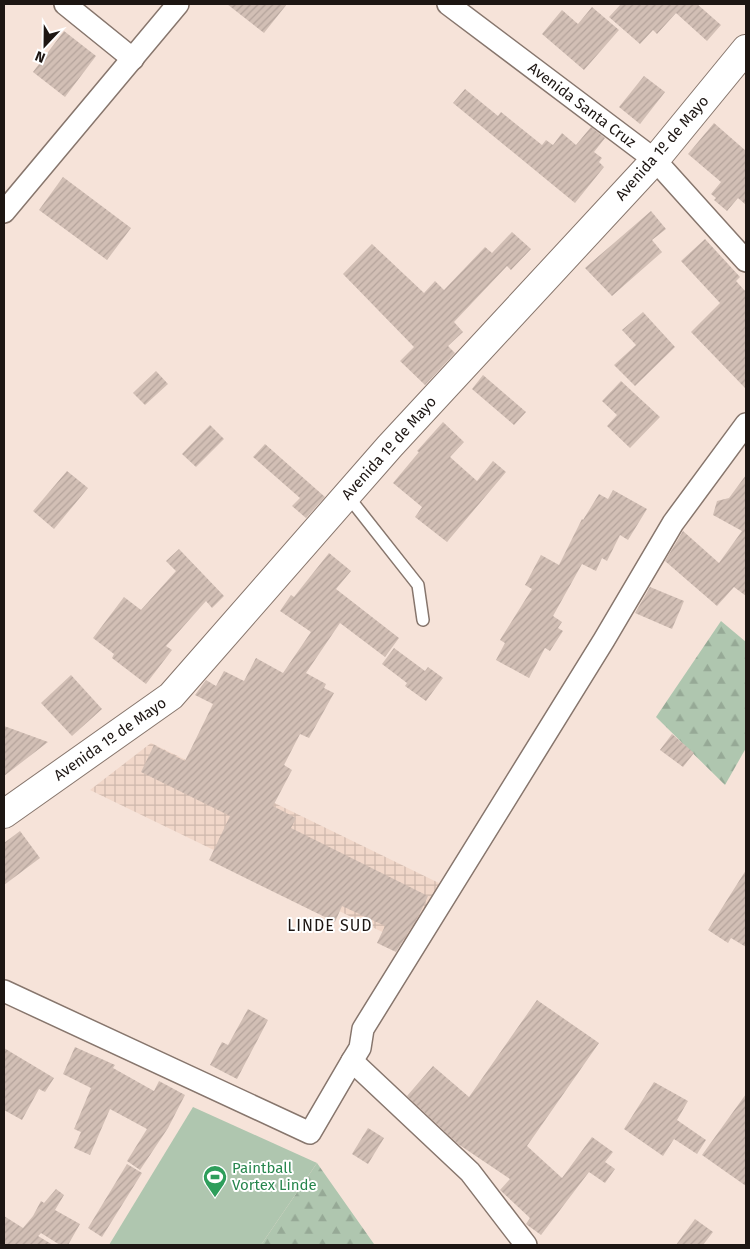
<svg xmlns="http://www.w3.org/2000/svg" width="750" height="1249" font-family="'Fira Sans',sans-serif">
<defs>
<pattern id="industrial-grid" width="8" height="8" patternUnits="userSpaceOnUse" patternTransform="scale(1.25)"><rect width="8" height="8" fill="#f1d7c9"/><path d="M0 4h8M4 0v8" fill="none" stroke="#ceb8ac"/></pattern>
<pattern id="forest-firs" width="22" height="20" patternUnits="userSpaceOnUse" patternTransform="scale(1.25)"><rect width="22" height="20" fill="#afc6af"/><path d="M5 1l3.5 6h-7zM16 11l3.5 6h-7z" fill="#96a996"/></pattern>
<pattern id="building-hatch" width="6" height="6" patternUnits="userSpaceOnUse" patternTransform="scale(1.25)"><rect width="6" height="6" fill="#d2bfb5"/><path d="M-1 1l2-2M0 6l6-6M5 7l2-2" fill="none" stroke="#b4a39b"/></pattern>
</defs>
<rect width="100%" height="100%" fill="#f6e3d9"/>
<!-- industrial -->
<polygon fill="url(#industrial-grid)" points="151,743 443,885 403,942 90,790"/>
<!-- forest -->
<g fill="url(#forest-firs)">
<polygon points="721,621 746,642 746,748 725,785 656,717"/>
<polygon points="317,1163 374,1244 375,1245 261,1245"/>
</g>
<!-- pitch -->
<polygon fill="#afc6af" points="193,1107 317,1163 261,1245 109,1245"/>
<!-- building -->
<g fill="url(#building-hatch)">
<polygon points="227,4 287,4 264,33"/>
<polygon points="621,4 697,4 721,25 707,41 676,13 657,34 653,30 640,44 609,17"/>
<polygon points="592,7 619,30 584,70 542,34 562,10 578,24"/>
<polygon points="64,31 96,56 65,97 33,72"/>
<polygon points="644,76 665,92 640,124 619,107"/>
<polygon points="465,89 498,116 501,112 542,145 546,140 553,145 562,133 576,145 591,127 605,138 594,152 602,158 599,162 604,167 575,203 453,103"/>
<polygon points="714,123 746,151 746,205 738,198 727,211 714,200 716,198 711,194 721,182 688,154"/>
<polygon points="63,177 131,228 107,260 39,210"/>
<polygon points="651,211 666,229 652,240 662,252 612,296 585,268"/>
<polygon points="512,232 531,249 511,270 507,266 454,322 463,332 448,346 455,353 425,385 400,361 414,347 343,274 372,244 424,293 435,281 444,290 485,247 492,253"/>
<polygon points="705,239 740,277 736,281 746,292 746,389 691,332 720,303 681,261"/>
<polygon points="643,312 675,347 635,386 614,365 636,345 622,330"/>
<polygon points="156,371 168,384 145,405 133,393"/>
<polygon points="483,375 526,412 514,425 472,389"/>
<polygon points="621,381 660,417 630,448 607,426 617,415 602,401"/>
<polygon points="443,422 464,442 450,457 477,481 493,461 506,472 447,542 415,517 422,507 393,483 419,452 417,451"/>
<polygon points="210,425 224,439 196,467 182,454"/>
<polygon points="265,444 325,497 306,518 292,506 300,498 253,457"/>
<polygon points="67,471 88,488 54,529 33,511"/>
<polygon points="746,475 746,596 734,587 717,606 665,561 683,531 719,563 742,531 713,515 717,501 729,498"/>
<polygon points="613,490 647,509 628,540 620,535 607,561 602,558 596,571 582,564 553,616 562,622 558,628 563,631 550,651 545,648 529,678 496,660 505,643 500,640 532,589 525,585 541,555 559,565 582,519 583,520 599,494 608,499"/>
<polygon points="179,549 224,596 212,608 206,601 166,646 172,650 146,684 112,658 114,654 93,638 124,597 141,610 176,571 166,561"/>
<polygon points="329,553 351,571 336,589 399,638 385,657 340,623 306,673 326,684 324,688 334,693 309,738 300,734 284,765 292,770 273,806 296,818 291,828 428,896 418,917 396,952 377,943 385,926 342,906 335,922 209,860 230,816 141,772 154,745 185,761 213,704 195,695 206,680 216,686 224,671 244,681 256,658 283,673 311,632 280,611 291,595 294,597"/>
<polygon points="650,587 684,601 672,629 635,613"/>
<polygon points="394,648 425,671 428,667 443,678 426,701 405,686 407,683 382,664"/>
<polygon points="71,675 102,709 72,736 41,703"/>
<polygon points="4,726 48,742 4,776"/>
<polygon points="672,734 694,753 683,767 660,750"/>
<polygon points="20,831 40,858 4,885 4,843"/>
<polygon points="746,870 746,947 731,938 728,943 708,930"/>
<polygon points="537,1000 599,1043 527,1146 562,1178 592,1137 613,1152 605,1162 615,1169 605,1183 589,1172 541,1235 526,1224 530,1218 500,1190 510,1179 458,1144 407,1096 433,1066 469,1097"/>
<polygon points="248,1009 268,1020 237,1079 210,1065 222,1042 228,1045"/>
<polygon points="75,1047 115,1065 113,1068 154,1091 159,1081 185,1095 168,1128 140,1170 127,1161 147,1129 110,1109 90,1155 74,1148 81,1132 74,1129 91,1088 63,1074"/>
<polygon points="4,1048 54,1078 45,1092 39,1089 22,1120 4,1110"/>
<polygon points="654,1082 688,1101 677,1120 706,1140 697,1154 674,1139 663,1156 624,1129"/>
<polygon points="746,1094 746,1186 702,1155"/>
<polygon points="368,1128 384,1138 368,1164 352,1154"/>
<polygon points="127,1164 142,1173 102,1237 88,1228"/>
<polygon points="56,1189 64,1195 55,1210 80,1224 68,1245 60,1245 41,1233 38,1236 53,1245 4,1245 4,1216 23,1228 33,1216 41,1201 44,1203"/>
<polygon points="695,1219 713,1232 703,1245 676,1245"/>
</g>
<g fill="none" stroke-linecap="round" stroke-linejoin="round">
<!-- lane casing -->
<g stroke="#87766d" stroke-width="14">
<polyline id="lane" points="347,495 418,585 423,620"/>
</g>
<!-- street casing -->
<g stroke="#87766d" stroke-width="24">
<g id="street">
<polyline points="65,4 133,59"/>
<polyline points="448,4 655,160 746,261"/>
<polyline points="4,212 178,4"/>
<polyline points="4,991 310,1133 352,1061 470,1172 526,1245"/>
<polyline points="352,1061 360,1048 363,1029 604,640 673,523 746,424"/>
</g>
</g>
<!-- secondary casing -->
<g stroke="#87766d" stroke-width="30">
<polyline id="secondary" points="4,814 171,696 390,446 655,160 746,49"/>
</g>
<!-- lane -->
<use href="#lane" stroke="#fff" stroke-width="11"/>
<!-- street -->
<use href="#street" stroke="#fff" stroke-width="21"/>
<!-- secondary -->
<use href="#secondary" stroke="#fff" stroke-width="28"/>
</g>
<!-- icons -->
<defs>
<g id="stadium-pin" transform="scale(1.25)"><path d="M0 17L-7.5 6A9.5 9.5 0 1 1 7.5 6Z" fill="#2e9e5b" stroke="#fff"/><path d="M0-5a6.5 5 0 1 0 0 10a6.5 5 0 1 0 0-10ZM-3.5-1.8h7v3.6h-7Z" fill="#fff"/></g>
</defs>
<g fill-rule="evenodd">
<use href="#stadium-pin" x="215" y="1177"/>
</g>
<g text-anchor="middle" stroke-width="4" stroke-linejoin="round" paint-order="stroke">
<!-- street labels -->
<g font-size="15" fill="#1d1613" stroke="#fff">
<text transform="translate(582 105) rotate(37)" y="5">Avenida Santa Cruz</text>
<text transform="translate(662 148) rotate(-49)" y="5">Avenida 1º de Mayo</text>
<text transform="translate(389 448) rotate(-48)" y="5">Avenida 1º de Mayo</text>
<text transform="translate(110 739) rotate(-35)" y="5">Avenida 1º de Mayo</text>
</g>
<!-- leisure labels -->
<g font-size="15" fill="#27864d" stroke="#fff" text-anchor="start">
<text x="232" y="1173">Paintball<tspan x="232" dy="17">Vortex Linde</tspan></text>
</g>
<!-- neighbourhood labels -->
<g font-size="16" letter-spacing="1" fill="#1d1613" stroke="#fff">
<text x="330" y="931">LINDE SUD</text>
</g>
</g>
<!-- border -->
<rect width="750" height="1249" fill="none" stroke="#1d1613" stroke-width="10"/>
<!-- north arrow -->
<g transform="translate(45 45) rotate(202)" stroke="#ffffff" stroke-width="4" paint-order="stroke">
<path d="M0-4L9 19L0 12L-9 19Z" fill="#1d1613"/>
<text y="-8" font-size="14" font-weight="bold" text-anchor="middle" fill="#1d1613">N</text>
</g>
</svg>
